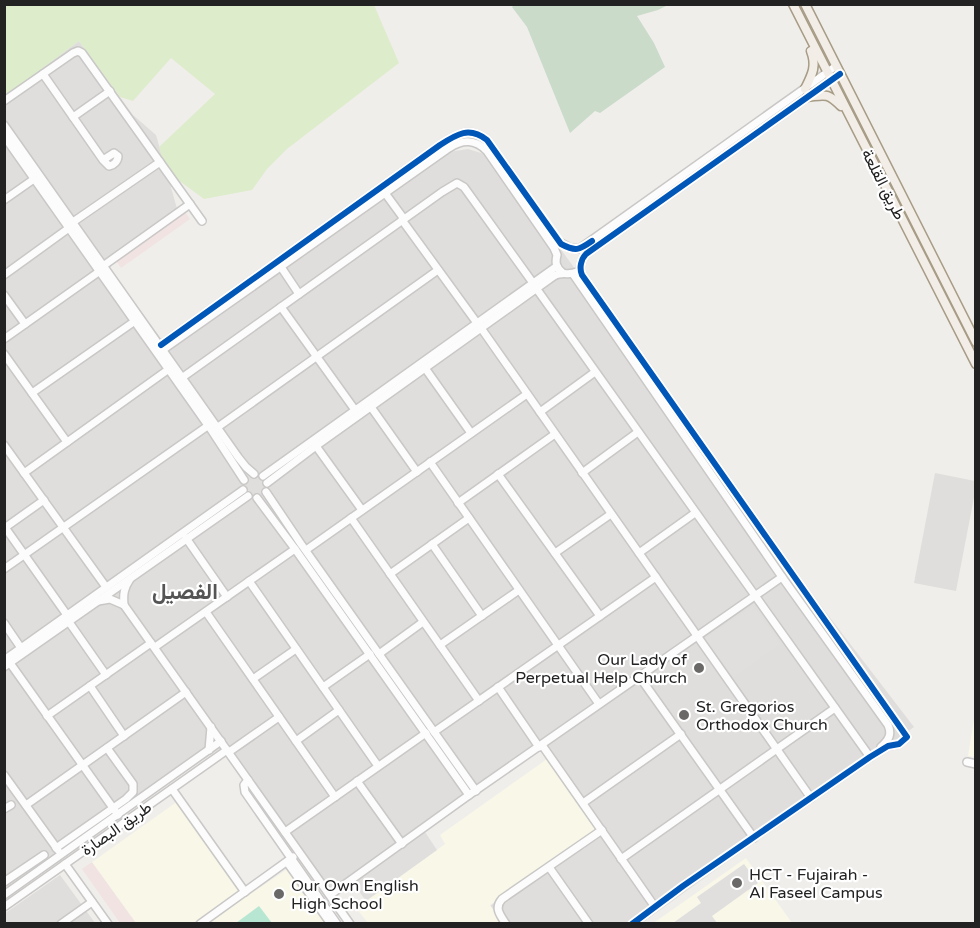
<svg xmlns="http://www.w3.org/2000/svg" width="980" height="928" font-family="'Varela Round',Vazirmatn,sans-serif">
<rect width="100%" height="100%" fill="#f0eeeb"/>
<!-- residential -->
<g fill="#dfdedc">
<polygon points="79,41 133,115 156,135 178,212 107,264 167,347 443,153 468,149 494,157 788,563 914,727 642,923 503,923 490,906 597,829 541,750 335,896 227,744 5,892 4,96"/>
<polygon points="935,473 975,481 975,492 956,591 914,583"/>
<polygon points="60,875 95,923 5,923 4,914"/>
</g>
<!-- commercial -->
<g fill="#f1e3e1">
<polygon points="183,209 190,219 121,268 115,259"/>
<polygon points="92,862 136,923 120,923 82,869"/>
</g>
<!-- education -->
<g fill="#f8f7e8">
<polygon points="975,713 975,757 968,756"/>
<polygon points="547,759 597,829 490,905 503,923 368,923 356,908 445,844 440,835"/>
<polygon points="178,801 242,891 196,923 136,923 92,862"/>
<polygon points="746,858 792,923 652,924"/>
<polygon points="289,868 328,923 212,924 210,921"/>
</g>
<!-- grass -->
<polygon fill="#ddeccb" points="5,5 374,5 399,63 287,149 267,169 252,190 204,199 166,171 159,147 215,94 171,58 133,101 120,97 79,41 5,96"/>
<!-- cemetery -->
<polygon fill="#cadbca" points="515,4 668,5 658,10 637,16 654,43 665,67 600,113 595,111 570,133 527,27 512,7"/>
<!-- pitch -->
<polygon fill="#b7e6d2" points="259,906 272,923 236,923"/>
<!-- parking -->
<g fill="#e0dfde">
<polygon points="753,606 780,644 731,679 703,640"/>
<polygon points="425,832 437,850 366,901 353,883"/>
<polygon points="744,864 758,883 712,916 717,923 673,923 701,903 697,897"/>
</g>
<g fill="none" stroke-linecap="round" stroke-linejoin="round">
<!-- minor casing -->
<g stroke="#c9c8c7" stroke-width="10">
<g id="minor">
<path d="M43 74 103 160 109 166C114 165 118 161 118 156L114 153 103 160"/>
<polyline points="4,101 73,53 78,51 82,53 202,221"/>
<polyline points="73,117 110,91"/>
<polyline points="4,125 238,457 246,467 254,474"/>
<polyline points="4,136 212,431 244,480"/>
<polyline points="385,193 404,219"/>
<polyline points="4,200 34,179"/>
<polyline points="402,220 477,323"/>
<polyline points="73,222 160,162"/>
<polyline points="103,266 190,204"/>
<polyline points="281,267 299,294"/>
<path d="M573 274 782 577 888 725C892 734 889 740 881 747"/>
<polyline points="4,275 69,228"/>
<polyline points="536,288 870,757"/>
<polyline points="4,295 25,324"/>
<polyline points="281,307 355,410"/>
<polyline points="481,328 811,798"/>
<polyline points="4,339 100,271"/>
<path d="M161 345 440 145C457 134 469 126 487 140L559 242 570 248 579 249 836 66"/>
<path d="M164 349 449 148C463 139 475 139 487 151L554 248 557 255C555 263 556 268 563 273"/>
<polyline points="4,354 67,442"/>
<polyline points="425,368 471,433"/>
<polyline points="183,377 442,192 457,183 464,187 533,283"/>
<polyline points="32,393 135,321"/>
<polyline points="371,407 417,472"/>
<polyline points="540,412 595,372"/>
<polyline points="218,427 438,270"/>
<polyline points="4,445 106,587"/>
<polyline points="316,446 362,510"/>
<polyline points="430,462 599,704"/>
<polyline points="24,473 169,369"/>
<polyline points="582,473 638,432"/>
<polyline points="498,474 600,616"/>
<polyline points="263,476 557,266"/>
<path d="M267 483 316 446 554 276C562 271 569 276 577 272"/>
<polyline points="266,492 301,544 476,791"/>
<polyline points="257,498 295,549 469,795"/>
<polyline points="458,503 555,434"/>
<polyline points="351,518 479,701"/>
<polyline points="4,526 67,615"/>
<polyline points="6,527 44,500"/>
<polyline points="186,538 227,597"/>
<polyline points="432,544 482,616"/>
<polyline points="306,550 527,394"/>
<polyline points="555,553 611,514"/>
<polyline points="639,553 695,513"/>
<polyline points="4,569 209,425"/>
<polyline points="390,574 469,518"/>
<polyline points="249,581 378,766"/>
<polyline points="98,601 110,599 124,605 350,924"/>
<path d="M124 605C123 594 124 588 130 579"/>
<polyline points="206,612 335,797"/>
<polyline points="69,622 106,675"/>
<polyline points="4,623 21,648"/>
<polyline points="440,645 519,590"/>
<polyline points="155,647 295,549"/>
<polyline points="379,654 423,622"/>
<polyline points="4,660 243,490"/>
<polyline points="10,663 118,815"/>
<polyline points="4,667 248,496"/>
<polyline points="639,676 754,838"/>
<polyline points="253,679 296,649"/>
<polyline points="90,686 124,736"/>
<polyline points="323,687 370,654"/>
<polyline points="498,687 539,747"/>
<polyline points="47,716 151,643"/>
<polyline points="434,732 656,577"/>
<polyline points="296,741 339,710"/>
<polyline points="542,745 655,907"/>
<polyline points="209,750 211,727"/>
<polyline points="229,752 279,717"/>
<polyline points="967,762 976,764"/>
<polyline points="4,775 58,850"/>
<polyline points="248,780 244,785 245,792 337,924"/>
<polyline points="357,781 402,844"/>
<polyline points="172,789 245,892"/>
<polyline points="583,803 681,734"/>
<polyline points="26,805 186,692"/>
<polyline points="4,809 11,805"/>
<polyline points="285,832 426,733"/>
<polyline points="56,848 126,799 133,792 133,784 107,748"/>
<polyline points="621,859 835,708"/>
<polyline points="287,862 331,924"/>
<polyline points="65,864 108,924"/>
<polyline points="549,867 589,924"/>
<polyline points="4,882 44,855"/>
<polyline points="4,895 221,741"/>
<polyline points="330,895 469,795 782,577"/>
<polyline points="4,907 227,750"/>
<polyline points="61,924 92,902"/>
<polyline points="200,924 293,857"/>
<path d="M506 924C500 915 494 908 502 899L602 830"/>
<path d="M632 924 683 886 870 757 888 746 899 744 907 737 582 275C579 268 581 259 586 254L840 74"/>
</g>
</g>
<!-- major casing -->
<g stroke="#a79c86" stroke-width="11">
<g id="major">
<polyline points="793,4 976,364"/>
<polyline points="805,4 976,342"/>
<path d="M805 89C812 75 817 66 811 51"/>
<path d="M807 97C825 95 827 92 841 106"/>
</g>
</g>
<!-- minor -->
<use href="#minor" stroke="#fdfcfc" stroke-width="7"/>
<!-- major -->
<use href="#major" stroke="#f3ede7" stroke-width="8"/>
<!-- cycleway casing -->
<g stroke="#fff" stroke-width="10">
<g id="cycleway">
<path d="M161 345 440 145C457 134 469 126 487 140L561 244C576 252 579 250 592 241"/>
<path d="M632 924 683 886 870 757 888 746 899 744 907 737 582 275C579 268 581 259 586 254L840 74"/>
</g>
</g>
<!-- cycleway -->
<use href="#cycleway" stroke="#0057b8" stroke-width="6"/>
</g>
<!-- markers -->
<g fill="#6a6968" stroke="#fff" stroke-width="2">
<circle cx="699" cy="668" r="6"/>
<circle cx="684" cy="715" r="6"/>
<circle cx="737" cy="883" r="6"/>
<circle cx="279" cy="894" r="6"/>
</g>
<g text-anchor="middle" stroke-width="4.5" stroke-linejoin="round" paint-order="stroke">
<!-- street labels -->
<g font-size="16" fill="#222" stroke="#fff">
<text transform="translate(884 184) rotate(63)" y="6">طريق القلعة</text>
<text transform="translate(116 828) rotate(-35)" y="6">طريق البصارة</text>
</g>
<!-- poi labels -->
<g font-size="16" fill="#222" stroke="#fff" text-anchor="start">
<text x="687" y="665" text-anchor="end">Our Lady of<tspan x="687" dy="18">Perpetual Help Church</tspan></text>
<text x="696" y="712">St. Gregorios<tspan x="696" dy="18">Orthodox Church</tspan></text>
<text x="749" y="880">HCT - Fujairah -<tspan x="749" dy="18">Al Faseel Campus</tspan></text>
<text x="291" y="891">Our Own English<tspan x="291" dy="18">High School</tspan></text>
</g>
<!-- district labels -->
<g font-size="22" font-weight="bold" fill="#555" stroke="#fff">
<text x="185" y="599">الفصيل</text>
</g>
</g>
<!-- border -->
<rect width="980" height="928" fill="none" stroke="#222222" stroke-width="12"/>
</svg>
